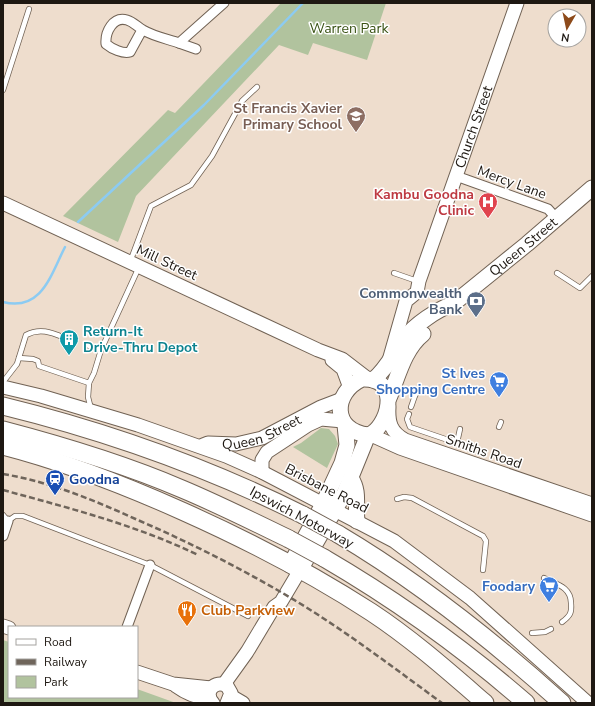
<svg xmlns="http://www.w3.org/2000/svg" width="595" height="706" font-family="'Nunito Sans',sans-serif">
<rect width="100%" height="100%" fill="#eeddcd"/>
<!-- green -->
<g fill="#b1c39e">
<polygon points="281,3 386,3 367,60 313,43 308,55 279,45 136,196 118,242 63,216 168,110 175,113"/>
<polygon points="321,428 329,429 335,436 338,444 327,468 293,447 301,443"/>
<polygon points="3,640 9,642 9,697 137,697 137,689 176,703 3,703"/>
</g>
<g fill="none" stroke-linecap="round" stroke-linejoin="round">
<!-- stream -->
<g stroke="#8ccbf2" stroke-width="2.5">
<polyline points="78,222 204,105 303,3"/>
<path d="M3 302C42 312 51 274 65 247"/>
</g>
<!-- lane casing -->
<g stroke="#716254" stroke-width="6">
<g id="lane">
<polyline points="3,90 29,9"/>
<polyline points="130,262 151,206 191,185 212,156 242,101 257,87"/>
<polyline points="394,273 417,281"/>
<polyline points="557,273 580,288 592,276"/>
<polyline points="89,346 101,350"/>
<polyline points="19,358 33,359 38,361 39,366 89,383 94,373 101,350 139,267"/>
<path d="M3 382 17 364 26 335C43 326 56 335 73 341"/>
<polyline points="89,383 88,397 91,409"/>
<path d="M411 407C415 397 415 388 427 389"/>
<polyline points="409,414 407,419 410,427 451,441 458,438 460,429"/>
<polyline points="499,427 501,422"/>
<polyline points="397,499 404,497 412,498 483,536 486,541 483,570"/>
<polyline points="3,515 8,521 15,516 23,516 150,565 248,616"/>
<path d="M544 578C556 584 571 587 571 603 572 613 570 616 562 622"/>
<polyline points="532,633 545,632 551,629"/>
</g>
</g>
<!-- street casing -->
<g stroke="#716254" stroke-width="11">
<g id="street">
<path d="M142 30 130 52C123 54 112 49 106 44 105 32 113 16 127 20 134 22 137 27 143 30 153 36 167 39 179 43L224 3"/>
<polyline points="179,43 196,49"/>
<polyline points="456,176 548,209 556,218"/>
<polyline points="3,536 8,521"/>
<polyline points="127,627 150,565"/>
</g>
</g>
<!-- secondary casing -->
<g stroke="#716254" stroke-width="15">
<g id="secondary">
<polyline points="3,203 318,350 342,359 368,379"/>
<path id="s1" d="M390 357 406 301 417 292 419 281 517 3"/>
<polyline points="332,360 343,369 350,388"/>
<polyline points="3,387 41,396 138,425 226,456 262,472 394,541 470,598 588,703"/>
<path d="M389 407C388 423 391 432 405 440L592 504"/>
<polyline points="371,435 400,448 592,515"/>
<path id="s2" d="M203 445 208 443 236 444 262 438 321 407 342 399"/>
<polyline points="262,472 262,460 267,452 308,425 321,419 343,421"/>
<polyline points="3,626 9,628"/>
<polyline points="137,672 173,684 211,688"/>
<polyline points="224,684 247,652 274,607 281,602 300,570"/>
<path d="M176 686C187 694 197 698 210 699"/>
<polyline points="231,696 243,703"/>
<path d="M213 703C203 692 215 679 227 686L231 693 227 703"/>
</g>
</g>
<!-- primary casing -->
<g stroke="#716254" stroke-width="17">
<g id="primary">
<path d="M362 379C404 377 387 430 368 435 332 431 332 393 362 379Z"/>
<path id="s3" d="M373 380C387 369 394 352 405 338 414 325 438 309 453 304L527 244 592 188"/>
<path d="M389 398C398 377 404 349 423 334"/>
<path d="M351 478C360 492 355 505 357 521"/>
<polyline points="290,565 323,504 342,463 347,445 345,425"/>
<polyline points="300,570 344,494 368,435"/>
</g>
</g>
<!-- highway casing -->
<g stroke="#716254" stroke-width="19">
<g id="highway">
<path d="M3 406C109 432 205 466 303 515"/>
<path d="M3 430C64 446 124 464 182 489 218 504 254 522 289 539"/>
<path d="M3 446C65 462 124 485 182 511 247 540 311 573 371 612 412 639 448 671 485 703"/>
<path d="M338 534C419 582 492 640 562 703"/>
<path d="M324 558C396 600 463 648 526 703"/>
</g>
</g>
<!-- lane -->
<use href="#lane" stroke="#fff" stroke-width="4.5"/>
<!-- street -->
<use href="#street" stroke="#fff" stroke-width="9"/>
<!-- secondary -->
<use href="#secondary" stroke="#fff" stroke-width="13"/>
<!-- primary -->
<use href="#primary" stroke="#fff" stroke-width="15"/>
<!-- highway -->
<use href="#highway" stroke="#fff" stroke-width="17"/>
<!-- rail -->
<g stroke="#6f655b" stroke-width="2.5" stroke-dasharray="6 3" stroke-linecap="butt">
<path d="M3 474C51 482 96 501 140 521 193 544 246 571 296 601 347 632 394 668 442 703"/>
<path d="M3 490C69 508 136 525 198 555"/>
</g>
<!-- highway-bridge casing -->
<g stroke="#716254" stroke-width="19" stroke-linecap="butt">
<g id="highway-bridge">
<polyline points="303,515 338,534"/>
<polyline points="289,539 324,558"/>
</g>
</g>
<!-- highway-bridge -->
<use href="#highway-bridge" stroke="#fff" stroke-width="17"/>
</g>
<!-- icons -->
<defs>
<g id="school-pin" transform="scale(1)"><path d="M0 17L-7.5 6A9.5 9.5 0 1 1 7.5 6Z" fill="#8d6e63" stroke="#fff"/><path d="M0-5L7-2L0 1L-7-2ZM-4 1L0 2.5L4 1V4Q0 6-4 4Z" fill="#fff"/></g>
<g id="hospital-pin" transform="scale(1)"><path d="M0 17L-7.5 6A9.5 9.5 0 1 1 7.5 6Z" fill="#e0444e" stroke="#fff"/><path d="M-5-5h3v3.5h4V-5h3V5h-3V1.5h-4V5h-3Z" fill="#fff"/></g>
<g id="bank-pin" transform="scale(1)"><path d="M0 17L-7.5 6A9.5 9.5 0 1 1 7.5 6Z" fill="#5c6f8a" stroke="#fff"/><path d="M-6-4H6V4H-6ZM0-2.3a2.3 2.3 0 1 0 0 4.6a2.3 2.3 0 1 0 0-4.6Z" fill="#fff"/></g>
<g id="building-pin" transform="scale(1)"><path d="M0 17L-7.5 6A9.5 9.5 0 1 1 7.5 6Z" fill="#0f9aa8" stroke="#fff"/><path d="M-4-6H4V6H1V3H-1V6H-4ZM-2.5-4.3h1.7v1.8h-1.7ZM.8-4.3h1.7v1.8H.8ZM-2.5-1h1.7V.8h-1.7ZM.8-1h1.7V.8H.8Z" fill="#fff"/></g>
<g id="supermarket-pin" transform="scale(1)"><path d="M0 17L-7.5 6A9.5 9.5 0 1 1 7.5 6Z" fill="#3f7fe0" stroke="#fff"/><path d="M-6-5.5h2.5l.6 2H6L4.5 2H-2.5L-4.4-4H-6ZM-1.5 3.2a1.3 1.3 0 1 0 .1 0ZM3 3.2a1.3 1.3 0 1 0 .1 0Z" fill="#fff"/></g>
<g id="station-pin" transform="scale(1)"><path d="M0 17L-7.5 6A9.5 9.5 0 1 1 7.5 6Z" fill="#1a4fb4" stroke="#fff"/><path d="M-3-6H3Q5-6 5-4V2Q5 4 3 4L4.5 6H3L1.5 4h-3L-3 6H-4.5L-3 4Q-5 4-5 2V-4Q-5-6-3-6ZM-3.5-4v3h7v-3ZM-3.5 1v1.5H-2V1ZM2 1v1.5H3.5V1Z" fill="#fff"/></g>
<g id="restaurant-pin" transform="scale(1)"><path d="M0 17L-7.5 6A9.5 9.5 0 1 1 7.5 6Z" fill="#e8710a" stroke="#fff"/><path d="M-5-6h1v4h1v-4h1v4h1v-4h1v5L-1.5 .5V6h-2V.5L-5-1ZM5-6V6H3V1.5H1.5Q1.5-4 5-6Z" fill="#fff"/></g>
</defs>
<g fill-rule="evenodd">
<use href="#school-pin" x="356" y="116"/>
<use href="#hospital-pin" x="488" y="202"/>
<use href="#bank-pin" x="476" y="301"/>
<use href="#building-pin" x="69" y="339"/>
<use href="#supermarket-pin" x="499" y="381"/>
<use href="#station-pin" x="55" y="479"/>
<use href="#supermarket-pin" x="549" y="586"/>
<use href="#restaurant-pin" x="187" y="610"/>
</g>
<g text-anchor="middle" stroke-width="3" stroke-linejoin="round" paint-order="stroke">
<!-- park labels -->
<g font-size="14" fill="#395214" stroke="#fff">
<text x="349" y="33">Warren Park</text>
</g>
<!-- education labels -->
<g font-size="14" font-weight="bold" fill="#785e54" stroke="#fff" text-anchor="end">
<text x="342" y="113">St Francis Xavier<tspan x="342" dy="16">Primary School</tspan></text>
</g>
<!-- street labels -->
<g font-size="14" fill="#1e1812" stroke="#fff">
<text dy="5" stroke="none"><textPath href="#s1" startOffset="247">Church Street</textPath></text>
<text transform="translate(512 182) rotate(20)" y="5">Mercy Lane</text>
<text dy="5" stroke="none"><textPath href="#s3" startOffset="203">Queen Street</textPath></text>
<text transform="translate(167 262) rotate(25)" y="5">Mill Street</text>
<text dy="5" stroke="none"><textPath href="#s2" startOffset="61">Queen Street</textPath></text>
<text transform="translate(484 451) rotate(19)" y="5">Smiths Road</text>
<text transform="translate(327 488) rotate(27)" y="5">Brisbane Road</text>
<text transform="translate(302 517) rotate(28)" y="5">Ipswich Motorway</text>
</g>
<!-- health labels -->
<g font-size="14" font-weight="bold" fill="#be3a42" stroke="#fff" text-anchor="end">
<text x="474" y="199">Kambu Goodna<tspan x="474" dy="16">Clinic</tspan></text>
</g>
<!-- service labels -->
<g font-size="14" font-weight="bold" fill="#4e5e75" stroke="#fff" text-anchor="end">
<text x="462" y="298">Commonwealth<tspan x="462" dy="16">Bank</tspan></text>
</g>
<!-- culture labels -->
<g font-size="14" font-weight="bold" fill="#0d838f" stroke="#fff" text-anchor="start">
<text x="83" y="336">Return-It<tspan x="83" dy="16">Drive-Thru Depot</tspan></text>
</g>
<!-- shop labels -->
<g font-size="14" font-weight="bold" fill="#366cbe" stroke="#fff" text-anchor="end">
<text x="485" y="378">St Ives<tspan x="485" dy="16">Shopping Centre</tspan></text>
<text x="535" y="591">Foodary</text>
</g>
<!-- transit labels -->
<g font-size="14" font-weight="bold" fill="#164399" stroke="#fff" text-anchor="start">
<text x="69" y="484">Goodna</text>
</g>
<!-- food labels -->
<g font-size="14" font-weight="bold" fill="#c56008" stroke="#fff" text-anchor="start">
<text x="201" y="615">Club Parkview</text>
</g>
</g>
<!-- border -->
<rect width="595" height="706" fill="none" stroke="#1e1812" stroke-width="8"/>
<!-- legend -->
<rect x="8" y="626" width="130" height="72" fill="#ffffff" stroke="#a5a3a0"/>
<rect x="16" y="639" width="20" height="6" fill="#ffffff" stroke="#a5a3a0"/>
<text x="44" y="646" font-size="12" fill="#1e1812">Road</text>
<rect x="16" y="659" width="20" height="6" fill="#6f655b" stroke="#a5a3a0"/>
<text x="44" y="666" font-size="12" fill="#1e1812">Railway</text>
<rect x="16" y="676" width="20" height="12" fill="#b1c39e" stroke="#a5a3a0"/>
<text x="44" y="686" font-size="12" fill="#1e1812">Park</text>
<!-- north arrow -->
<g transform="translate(567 28) rotate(189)"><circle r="19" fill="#ffffff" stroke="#a5a3a0"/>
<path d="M0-3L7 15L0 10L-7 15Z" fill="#8d4a1a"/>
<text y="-6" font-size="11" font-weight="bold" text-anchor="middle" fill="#1e1812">N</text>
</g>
</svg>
